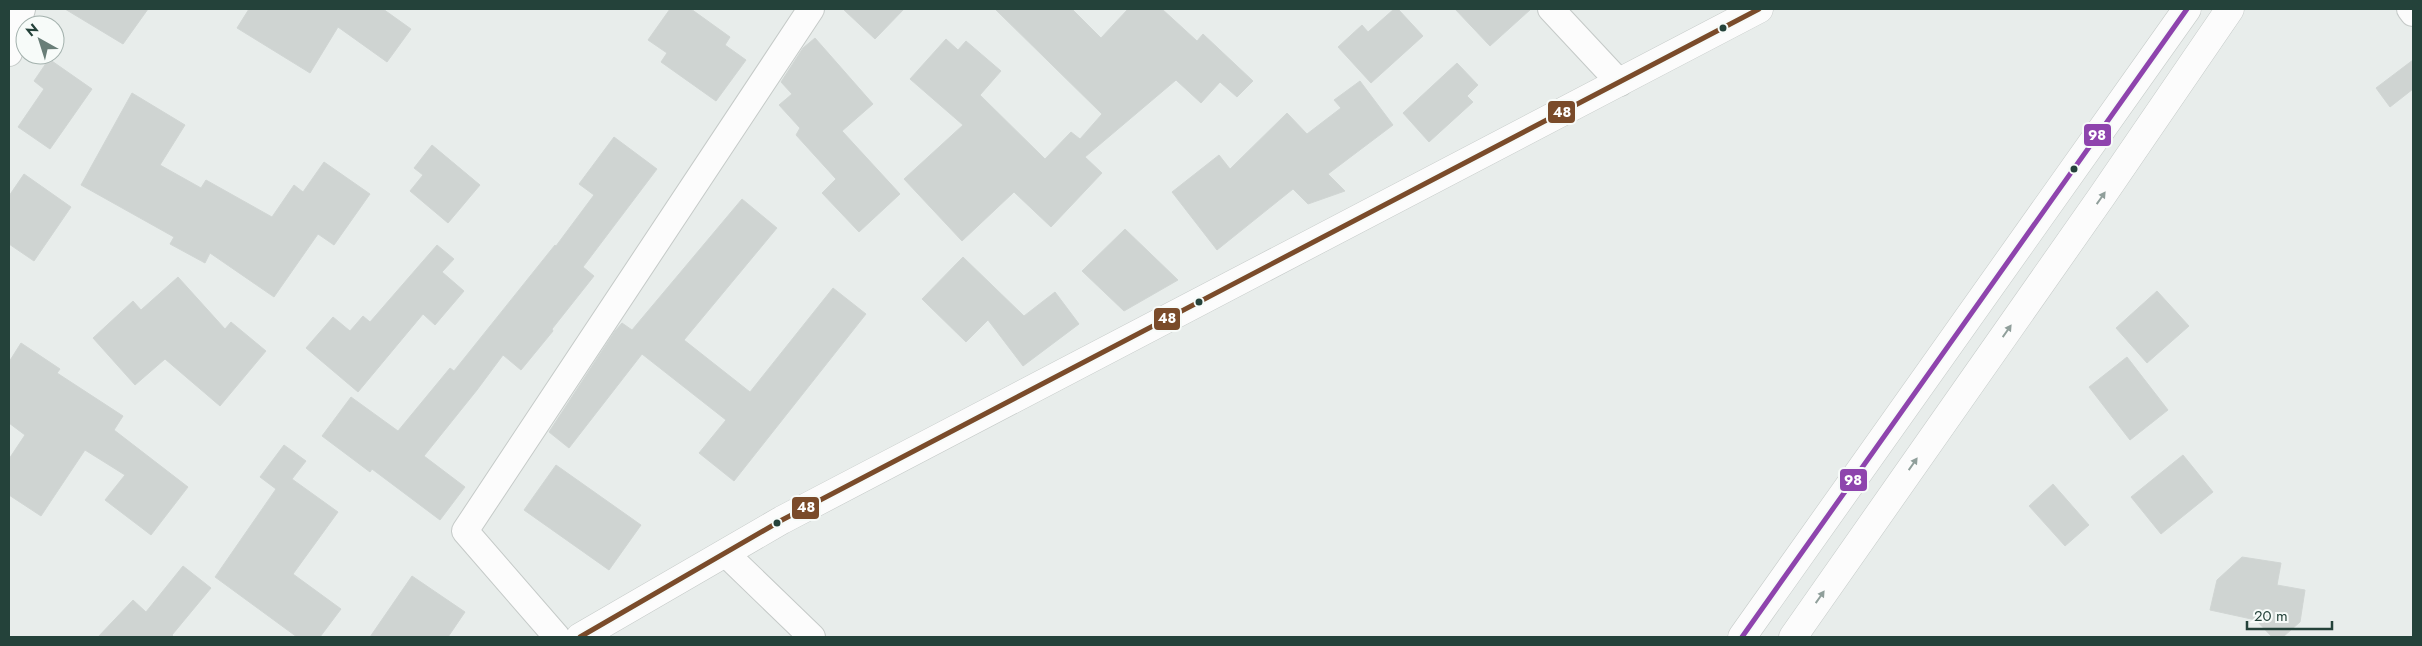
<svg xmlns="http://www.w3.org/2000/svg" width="2422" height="646" font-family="Jost,sans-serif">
<rect width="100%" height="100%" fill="#e8edeb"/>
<!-- building -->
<g fill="#cfd4d2" stroke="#d1d6d4">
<polygon points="65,9 148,9 123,44"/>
<polygon points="249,9 383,9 411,29 387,62 338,27 310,73 237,28"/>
<polygon points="670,9 691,9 730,37 725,45 746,60 716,101 661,62 667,53 648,40"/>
<polygon points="843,9 904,9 875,39"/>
<polygon points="995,9 1072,9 1101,38 1128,9 1162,9 1197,41 1203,34 1253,81 1237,97 1220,82 1201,103 1176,80 1085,157 1102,173 1051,227 1014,192 962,241 904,179 963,125 910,79 946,39 958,50 966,41 1001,71 980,95 1045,159 1071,132 1080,139 1102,114"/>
<polygon points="1394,9 1398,9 1423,36 1371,83 1338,47 1362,25 1368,32"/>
<polygon points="1455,9 1531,9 1490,46"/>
<polygon points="815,38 873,104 842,131 900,194 859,232 822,193 836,179 796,135 800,128 779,105 792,94 781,82 803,48"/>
<polygon points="49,59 92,89 50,149 18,127 44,89 34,81"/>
<polygon points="2413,60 2413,89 2390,107 2376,88"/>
<polygon points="1457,63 1478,85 1467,96 1473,102 1429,142 1403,113"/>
<polygon points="1360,81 1393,125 1328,174 1345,191 1308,204 1293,189 1217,250 1172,192 1219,155 1230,169 1287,113 1307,134 1341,108 1334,100"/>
<polygon points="132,93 185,125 160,165 201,188 206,180 272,217 294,185 303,192 324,162 370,194 334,245 318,234 274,297 210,253 205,263 170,244 174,237 81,185"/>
<polygon points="614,137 657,169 583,267 594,276 552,329 553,331 521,370 503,355 477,390 424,456 465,487 440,520 372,469 370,472 322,436 351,397 398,431 450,368 454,371 555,245 556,246 594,195 579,184"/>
<polygon points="432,145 480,185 448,223 410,191 423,175 414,168"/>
<polygon points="24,174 71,207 34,261 9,244 9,196"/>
<polygon points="742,199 777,228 684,340 750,392 833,288 866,314 734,481 699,453 726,420 642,354 569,448 549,432 615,331 622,323 632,330"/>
<polygon points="1125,229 1178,280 1124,311 1082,271"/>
<polygon points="437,245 454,259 442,272 464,291 435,325 423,314 358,392 306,348 333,317 350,331 363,316 370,322"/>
<polygon points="963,257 1024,316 1055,292 1079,324 1023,366 988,320 966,342 922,299"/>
<polygon points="178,277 225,329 231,322 266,351 220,406 165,359 135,385 93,338 133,301 141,310"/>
<polygon points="2157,291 2189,326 2147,363 2116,328"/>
<polygon points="21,343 60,369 57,373 123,416 114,430 188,487 151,535 105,500 125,475 85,450 41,516 9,495 9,459 25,435 9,423 9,362"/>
<polygon points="2127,357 2168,410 2130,440 2089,387"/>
<polygon points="284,445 306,461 292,479 338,512 293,574 341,609 320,637 297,637 215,577 276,489 260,477"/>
<polygon points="2183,455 2213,492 2161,534 2131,497"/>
<polygon points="556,465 641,525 609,570 524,510"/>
<polygon points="2053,484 2089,525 2065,546 2029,506"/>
<polygon points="2242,557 2281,563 2277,585 2305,590 2300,622 2283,637 2272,637 2256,620 2210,610 2217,580"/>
<polygon points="183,566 211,588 172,635 174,637 98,637 133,600 146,612"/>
<polygon points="412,576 465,612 448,637 370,637"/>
</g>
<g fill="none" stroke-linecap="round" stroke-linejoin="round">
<!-- minor casing -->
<g stroke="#c5cac8" stroke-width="28">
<g id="minor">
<polyline points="1551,9 1620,83"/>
<polyline points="2410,9 2413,13"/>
<polyline points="9,53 22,9"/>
<polyline points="725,553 812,637"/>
<polyline points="557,637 465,531 811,9"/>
</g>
</g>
<!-- tertiary casing -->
<g stroke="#c5cac8" stroke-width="29">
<g id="tertiary">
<polyline points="580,637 782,520 1759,9"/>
<polyline points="1742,637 2187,9"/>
<polyline points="1793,637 2102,196 2230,9"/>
</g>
</g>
<!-- minor -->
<use href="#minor" stroke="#fcfcfc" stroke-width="26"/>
<!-- tertiary -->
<use href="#tertiary" stroke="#fcfcfc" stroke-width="28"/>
<!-- bus-1 casing -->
<g stroke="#f7fbf9" stroke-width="9">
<polyline id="bus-1" points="580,637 782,520 1759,9"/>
</g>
<!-- bus-2 casing -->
<g stroke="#f7fbf9" stroke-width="9">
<polyline id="bus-2" points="1742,637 2187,9"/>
</g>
<!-- bus-1 -->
<use href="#bus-1" stroke="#7a4b2a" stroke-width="5"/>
<!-- bus-2 -->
<use href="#bus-2" stroke="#8e44ad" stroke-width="5"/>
</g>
<!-- one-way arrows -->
<defs><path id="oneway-solid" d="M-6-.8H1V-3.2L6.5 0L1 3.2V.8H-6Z" transform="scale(1.25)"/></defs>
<g fill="#909f9b">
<use href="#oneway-solid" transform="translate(2101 198) rotate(-55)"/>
<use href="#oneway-solid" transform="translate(2007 331) rotate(-55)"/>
<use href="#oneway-solid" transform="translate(1913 464) rotate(-55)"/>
<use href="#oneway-solid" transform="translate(1820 597) rotate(-55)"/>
</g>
<!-- markers -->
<g fill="#24423a" stroke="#f7fbf9" stroke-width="2">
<circle cx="1723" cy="28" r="4.5"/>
<circle cx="2074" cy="169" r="4.5"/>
<circle cx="1199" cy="302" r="4.5"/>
<circle cx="777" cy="523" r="4.5"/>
</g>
<g stroke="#f7fbf9" stroke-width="2">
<rect x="1547" y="100" width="29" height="24" rx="5" fill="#7a4b2a"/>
<rect x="2083" y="123" width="29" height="24" rx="5" fill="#8e44ad"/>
<rect x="1153" y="307" width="28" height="24" rx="5" fill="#7a4b2a"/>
<rect x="1839" y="468" width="29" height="24" rx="5" fill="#8e44ad"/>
<rect x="791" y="496" width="29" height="24" rx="5" fill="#7a4b2a"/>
</g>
<g font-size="14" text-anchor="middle" font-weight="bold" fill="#fff">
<text x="1562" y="117">48</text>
<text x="2097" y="140">98</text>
<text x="1167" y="323">48</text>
<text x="1853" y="485">98</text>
<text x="806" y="512">48</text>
</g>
<!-- border -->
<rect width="2422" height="646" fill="none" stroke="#24423a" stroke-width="20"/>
<!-- north arrow -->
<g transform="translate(40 40) rotate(321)"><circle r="24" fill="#f7fbf9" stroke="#a3b1ad"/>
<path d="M0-4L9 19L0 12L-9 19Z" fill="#697e78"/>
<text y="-8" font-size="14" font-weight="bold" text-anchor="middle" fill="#24423a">N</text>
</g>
<!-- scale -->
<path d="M2247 621v8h85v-8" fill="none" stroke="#24423a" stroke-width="2.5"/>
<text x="2254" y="621" font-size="15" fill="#24423a" stroke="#f7fbf9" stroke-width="4" paint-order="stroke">20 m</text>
</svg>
